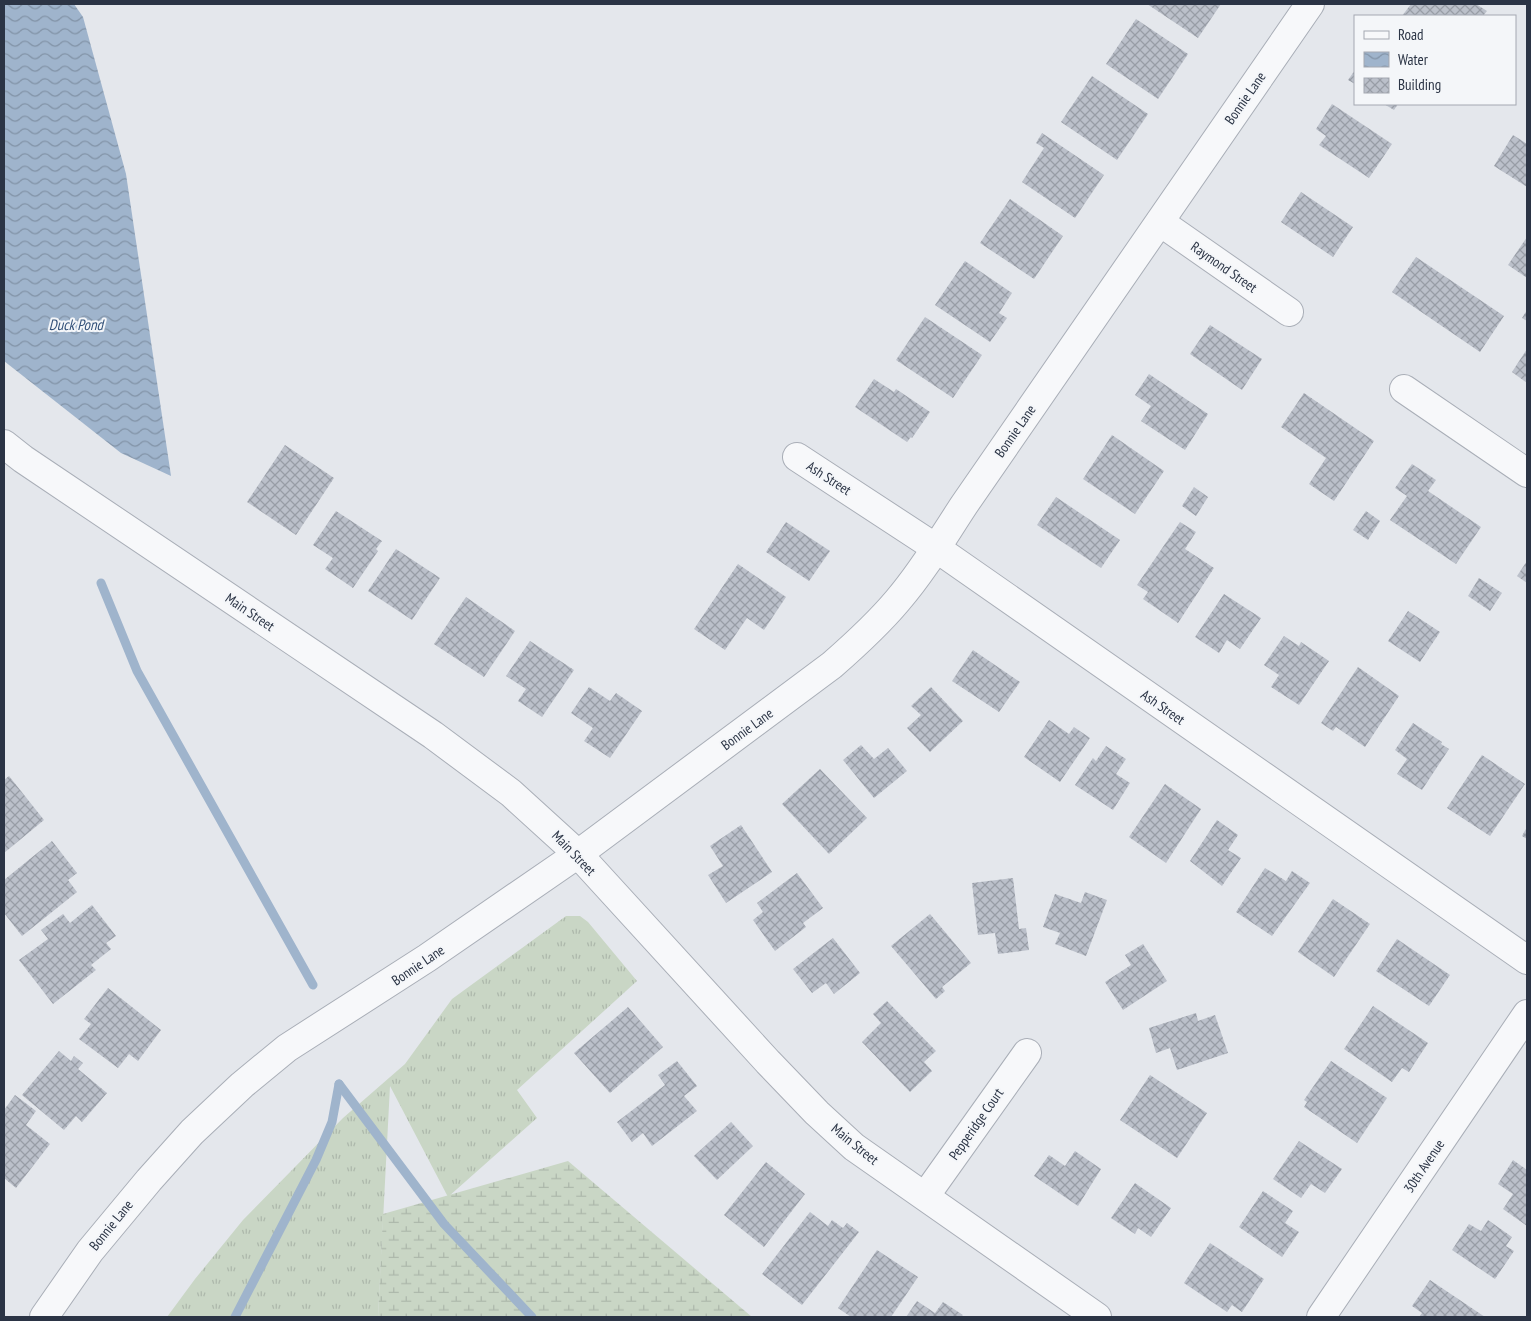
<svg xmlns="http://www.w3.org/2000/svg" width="1531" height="1321" font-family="'PT Sans Narrow',sans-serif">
<defs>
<pattern id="grass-tufts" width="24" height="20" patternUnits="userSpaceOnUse" patternTransform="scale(1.25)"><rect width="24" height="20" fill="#c9d6c5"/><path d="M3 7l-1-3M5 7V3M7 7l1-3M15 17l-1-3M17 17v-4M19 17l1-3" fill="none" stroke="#adb8ab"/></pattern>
<pattern id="wetland-marsh" width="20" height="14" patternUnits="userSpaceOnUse" patternTransform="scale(1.25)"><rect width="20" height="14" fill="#c9d6c5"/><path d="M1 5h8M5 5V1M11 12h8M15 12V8" fill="none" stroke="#adb8ab"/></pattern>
<pattern id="water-waves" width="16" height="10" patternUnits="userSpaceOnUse" patternTransform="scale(1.25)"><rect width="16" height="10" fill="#9fb4cc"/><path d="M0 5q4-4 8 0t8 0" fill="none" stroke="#8293a7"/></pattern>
<pattern id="building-cross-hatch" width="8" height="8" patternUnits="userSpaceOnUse" patternTransform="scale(1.25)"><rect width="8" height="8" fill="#bbc0ca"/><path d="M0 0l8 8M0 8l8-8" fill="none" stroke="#989da6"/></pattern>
</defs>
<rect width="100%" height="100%" fill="#e4e7ec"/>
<!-- grass -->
<polygon fill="url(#grass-tufts)" points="566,916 580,916 588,922 637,981 517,1090 537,1118 448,1197 390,1086 378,1317 167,1317 195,1279 243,1220 343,1118 405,1064 452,999"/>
<!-- wetland -->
<polygon fill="url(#wetland-marsh)" points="568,1161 752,1317 378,1317 383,1214"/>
<!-- water -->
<polygon fill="url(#water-waves)" points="4,4 74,4 83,17 126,174 171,476 121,453 4,361"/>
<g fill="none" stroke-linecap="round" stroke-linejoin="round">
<!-- stream -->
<g stroke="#9fb4cc" stroke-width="9">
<polyline points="101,583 137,671 313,985"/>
<polyline points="339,1084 444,1224 532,1317"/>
<polyline points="235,1317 316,1160 332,1122 339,1084"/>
</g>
</g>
<!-- building -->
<g fill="url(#building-cross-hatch)">
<polygon points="1147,4 1221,4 1198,38"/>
<polygon points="1411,4 1476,4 1487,11 1483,16 1402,16"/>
<polygon points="1136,19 1188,54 1158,99 1106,64"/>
<polygon points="1355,70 1355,84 1348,80"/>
<polygon points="1092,76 1148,114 1117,160 1061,122"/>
<polygon points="1332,104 1392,144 1369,178 1319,145 1326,136 1316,129"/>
<polygon points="1384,104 1398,104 1394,110"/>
<polygon points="1042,133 1104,175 1075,218 1022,182 1044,148 1036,143"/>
<polygon points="1513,135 1527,144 1527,187 1494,166"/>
<polygon points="1301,192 1353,227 1333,257 1281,222"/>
<polygon points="1010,199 1063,236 1034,279 980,243"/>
<polygon points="1527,237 1527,278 1508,265"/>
<polygon points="1416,257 1504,316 1480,352 1392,292"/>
<polygon points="965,261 1012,293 999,313 1007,318 990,342 935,305"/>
<polygon points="1527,310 1527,321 1522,318"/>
<polygon points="925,317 982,355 953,398 896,360"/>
<polygon points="1210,325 1262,359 1242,390 1190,354"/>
<polygon points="1527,349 1527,383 1512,372"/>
<polygon points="1149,374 1208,414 1185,450 1141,421 1151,406 1135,395"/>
<polygon points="874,379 894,392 896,389 930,412 912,438 911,437 907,442 855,407"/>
<polygon points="1304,393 1374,441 1334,501 1309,484 1326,458 1281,427"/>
<polygon points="1112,435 1164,471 1135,514 1083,479"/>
<polygon points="285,445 334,478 296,535 247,502"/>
<polygon points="1412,464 1436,480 1428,491 1481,527 1456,564 1390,520 1407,496 1395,488"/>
<polygon points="1194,487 1208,497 1196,516 1182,506"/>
<polygon points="1056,497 1120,540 1101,568 1037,525"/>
<polygon points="336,511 382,541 376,549 378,551 353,588 325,569 333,558 313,545"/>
<polygon points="1366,511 1380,521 1368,540 1353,530"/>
<polygon points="786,522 830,551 809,581 766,552"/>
<polygon points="1180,522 1196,532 1185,549 1214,568 1178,623 1143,599 1148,592 1137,585"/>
<polygon points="396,549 440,578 412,620 368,591"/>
<polygon points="1527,561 1527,583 1517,576"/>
<polygon points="738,564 786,597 764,630 747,618 725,650 694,629"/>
<polygon points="1479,578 1502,593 1490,611 1468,596"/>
<polygon points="1224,594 1261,618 1240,649 1227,640 1219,653 1195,637"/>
<polygon points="466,597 515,631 484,677 434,644"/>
<polygon points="1408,611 1440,632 1420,662 1388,641"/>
<polygon points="1284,636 1299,646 1301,642 1329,661 1299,705 1271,687 1279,675 1264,665"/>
<polygon points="530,641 574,670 542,717 518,701 526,689 506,676"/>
<polygon points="973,650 1020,682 999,712 952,681"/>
<polygon points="1358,667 1399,696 1365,747 1336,727 1333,731 1321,723"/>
<polygon points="589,687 610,701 616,693 642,711 610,758 584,741 593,728 571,713"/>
<polygon points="931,687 963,721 930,752 907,728 921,715 911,706"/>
<polygon points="1049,720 1069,734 1074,727 1090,738 1060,782 1024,757"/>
<polygon points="1413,723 1442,742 1441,744 1449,749 1422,790 1397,774 1407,759 1395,750"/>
<polygon points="861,745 874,759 888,748 907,771 874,798 843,760"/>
<polygon points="1106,746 1126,759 1116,774 1130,783 1113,810 1075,785 1093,758 1096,761"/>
<polygon points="1482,755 1525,784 1490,836 1447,808"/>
<polygon points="820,769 867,818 829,854 782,804"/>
<polygon points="9,776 44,820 4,853 4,780"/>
<polygon points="1165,784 1201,809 1166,863 1129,837"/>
<polygon points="1217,820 1238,835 1228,850 1241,858 1222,886 1190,861"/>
<polygon points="741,825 772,872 726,903 708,875 723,866 710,846"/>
<polygon points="1527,827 1527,839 1522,836"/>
<polygon points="52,841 77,873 68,880 77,892 22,936 4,913 4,880"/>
<polygon points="1265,868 1286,881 1292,871 1310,883 1272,936 1236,912"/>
<polygon points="797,873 823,908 803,923 806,927 775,951 753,920 763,912 757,903"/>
<polygon points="1013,878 1019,929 1026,928 1029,950 998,954 995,933 978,935 972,883"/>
<polygon points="1085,892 1107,900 1086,956 1055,944 1060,933 1043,927 1055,894 1081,903"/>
<polygon points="1333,899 1370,924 1334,977 1298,952"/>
<polygon points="92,905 116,936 106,943 111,949 91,965 96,970 53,1004 19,960 48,939 41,930 63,914 70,923"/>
<polygon points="930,914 971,963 942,987 945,991 936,999 891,946"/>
<polygon points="833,938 860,973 834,994 826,983 812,993 793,969"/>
<polygon points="1397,939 1450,975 1429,1006 1376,971"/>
<polygon points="1143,944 1167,981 1123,1010 1105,982 1131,965 1125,955"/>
<polygon points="108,988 161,1030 138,1061 129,1054 118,1068 79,1039 91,1024 84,1019"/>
<polygon points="887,1001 936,1051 924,1062 932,1071 910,1092 862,1042 881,1023 873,1014"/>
<polygon points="1373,1006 1428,1043 1409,1072 1402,1068 1392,1082 1344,1049"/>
<polygon points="628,1007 663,1047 610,1093 574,1053"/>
<polygon points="1196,1013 1198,1021 1215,1015 1228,1053 1177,1070 1170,1048 1156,1053 1149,1028"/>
<polygon points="59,1051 71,1061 74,1056 83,1063 78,1069 107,1093 82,1122 76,1116 64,1130 22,1095"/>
<polygon points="677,1061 697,1086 684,1096 697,1111 652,1146 643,1133 632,1142 617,1122 665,1085 658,1075"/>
<polygon points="1331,1061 1387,1098 1357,1143 1304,1107 1307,1102 1304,1100"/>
<polygon points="1150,1075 1207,1113 1177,1158 1120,1120"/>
<polygon points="15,1095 36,1111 26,1125 50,1144 16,1188 4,1178 4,1110"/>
<polygon points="731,1122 753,1146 717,1180 694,1156"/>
<polygon points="1299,1141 1342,1169 1325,1193 1311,1184 1301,1198 1273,1179"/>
<polygon points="1075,1151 1101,1169 1078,1206 1034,1176 1049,1155 1065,1166"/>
<polygon points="1513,1160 1527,1170 1527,1226 1503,1209 1513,1194 1498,1184"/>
<polygon points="766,1162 805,1194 764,1247 724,1215"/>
<polygon points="1135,1183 1171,1208 1151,1237 1138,1228 1135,1234 1111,1218"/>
<polygon points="1263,1191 1293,1211 1285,1223 1299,1232 1282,1257 1239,1227"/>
<polygon points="810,1212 828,1226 832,1220 843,1228 847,1223 859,1232 802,1305 762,1274"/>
<polygon points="1488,1220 1512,1237 1506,1246 1514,1251 1495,1279 1452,1250 1469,1224 1481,1231"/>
<polygon points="1210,1243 1264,1279 1242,1312 1232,1305 1227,1312 1184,1283"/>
<polygon points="877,1250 918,1277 891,1317 851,1317 838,1308"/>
<polygon points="1430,1280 1485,1317 1419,1317 1422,1313 1412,1306"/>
<polygon points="917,1301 935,1313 943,1302 963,1315 961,1317 906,1317"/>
</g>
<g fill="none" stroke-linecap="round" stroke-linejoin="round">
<!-- minor casing -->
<g stroke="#a9aeb7" stroke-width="30">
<g id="minor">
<polyline points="1160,222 1289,312"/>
<polyline points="1404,389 1527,473"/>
<polyline points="4,444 23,459 433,735 511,793 578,854 768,1062 817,1113 854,1147 1097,1317"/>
<polyline points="797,457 936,548 1527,960"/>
<polyline points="926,1195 1027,1053"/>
<path d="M44 1317 90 1251 149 1180 192 1132 242 1085 287 1048 427 958 578 854 832 665C856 644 878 624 898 600 923 571 943 537 964 505L1310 4"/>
<polyline points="1321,1317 1527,1014"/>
</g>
</g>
<!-- minor -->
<use href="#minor" stroke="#f7f8fa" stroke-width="28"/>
</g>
<g text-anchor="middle" stroke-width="4" stroke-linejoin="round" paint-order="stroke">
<!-- street labels -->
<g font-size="14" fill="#2b3445" stroke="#f4f6f9">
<text transform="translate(1245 98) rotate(-55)" y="5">Bonnie Lane</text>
<text transform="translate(1224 267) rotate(35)" y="5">Raymond Street</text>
<text transform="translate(1015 431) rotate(-55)" y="5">Bonnie Lane</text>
<text transform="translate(829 478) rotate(33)" y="5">Ash Street</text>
<text transform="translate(250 612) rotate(34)" y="5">Main Street</text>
<text transform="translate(1163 707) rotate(35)" y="5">Ash Street</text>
<text transform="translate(747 729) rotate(-36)" y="5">Bonnie Lane</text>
<text transform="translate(574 853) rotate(46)" y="5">Main Street</text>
<text transform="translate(418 965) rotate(-34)" y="5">Bonnie Lane</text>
<text transform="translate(976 1124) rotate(-55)" y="5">Pepperidge Court</text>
<text transform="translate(855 1144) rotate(39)" y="5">Main Street</text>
<text transform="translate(1424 1166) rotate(-56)" y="5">30th Avenue</text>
<text transform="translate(111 1225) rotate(-51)" y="5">Bonnie Lane</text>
</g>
<!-- water labels -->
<g font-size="15" font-style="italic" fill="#34527a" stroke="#f4f6f9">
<text x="76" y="330">Duck Pond</text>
</g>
</g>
<!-- border -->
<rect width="1531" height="1321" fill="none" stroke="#2b3445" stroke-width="10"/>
<!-- legend -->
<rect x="1354" y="15" width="162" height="90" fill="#f4f6f9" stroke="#a4a8b1"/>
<rect x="1364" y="31" width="25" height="8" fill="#f7f8fa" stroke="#a4a8b1"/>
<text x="1398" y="40" font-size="15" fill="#2b3445">Road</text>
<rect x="1364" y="52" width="25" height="15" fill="url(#water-waves)" stroke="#a4a8b1"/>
<text x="1398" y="65" font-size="15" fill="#2b3445">Water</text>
<rect x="1364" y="78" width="25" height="15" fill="url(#building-cross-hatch)" stroke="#a4a8b1"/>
<text x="1398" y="90" font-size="15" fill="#2b3445">Building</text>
</svg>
